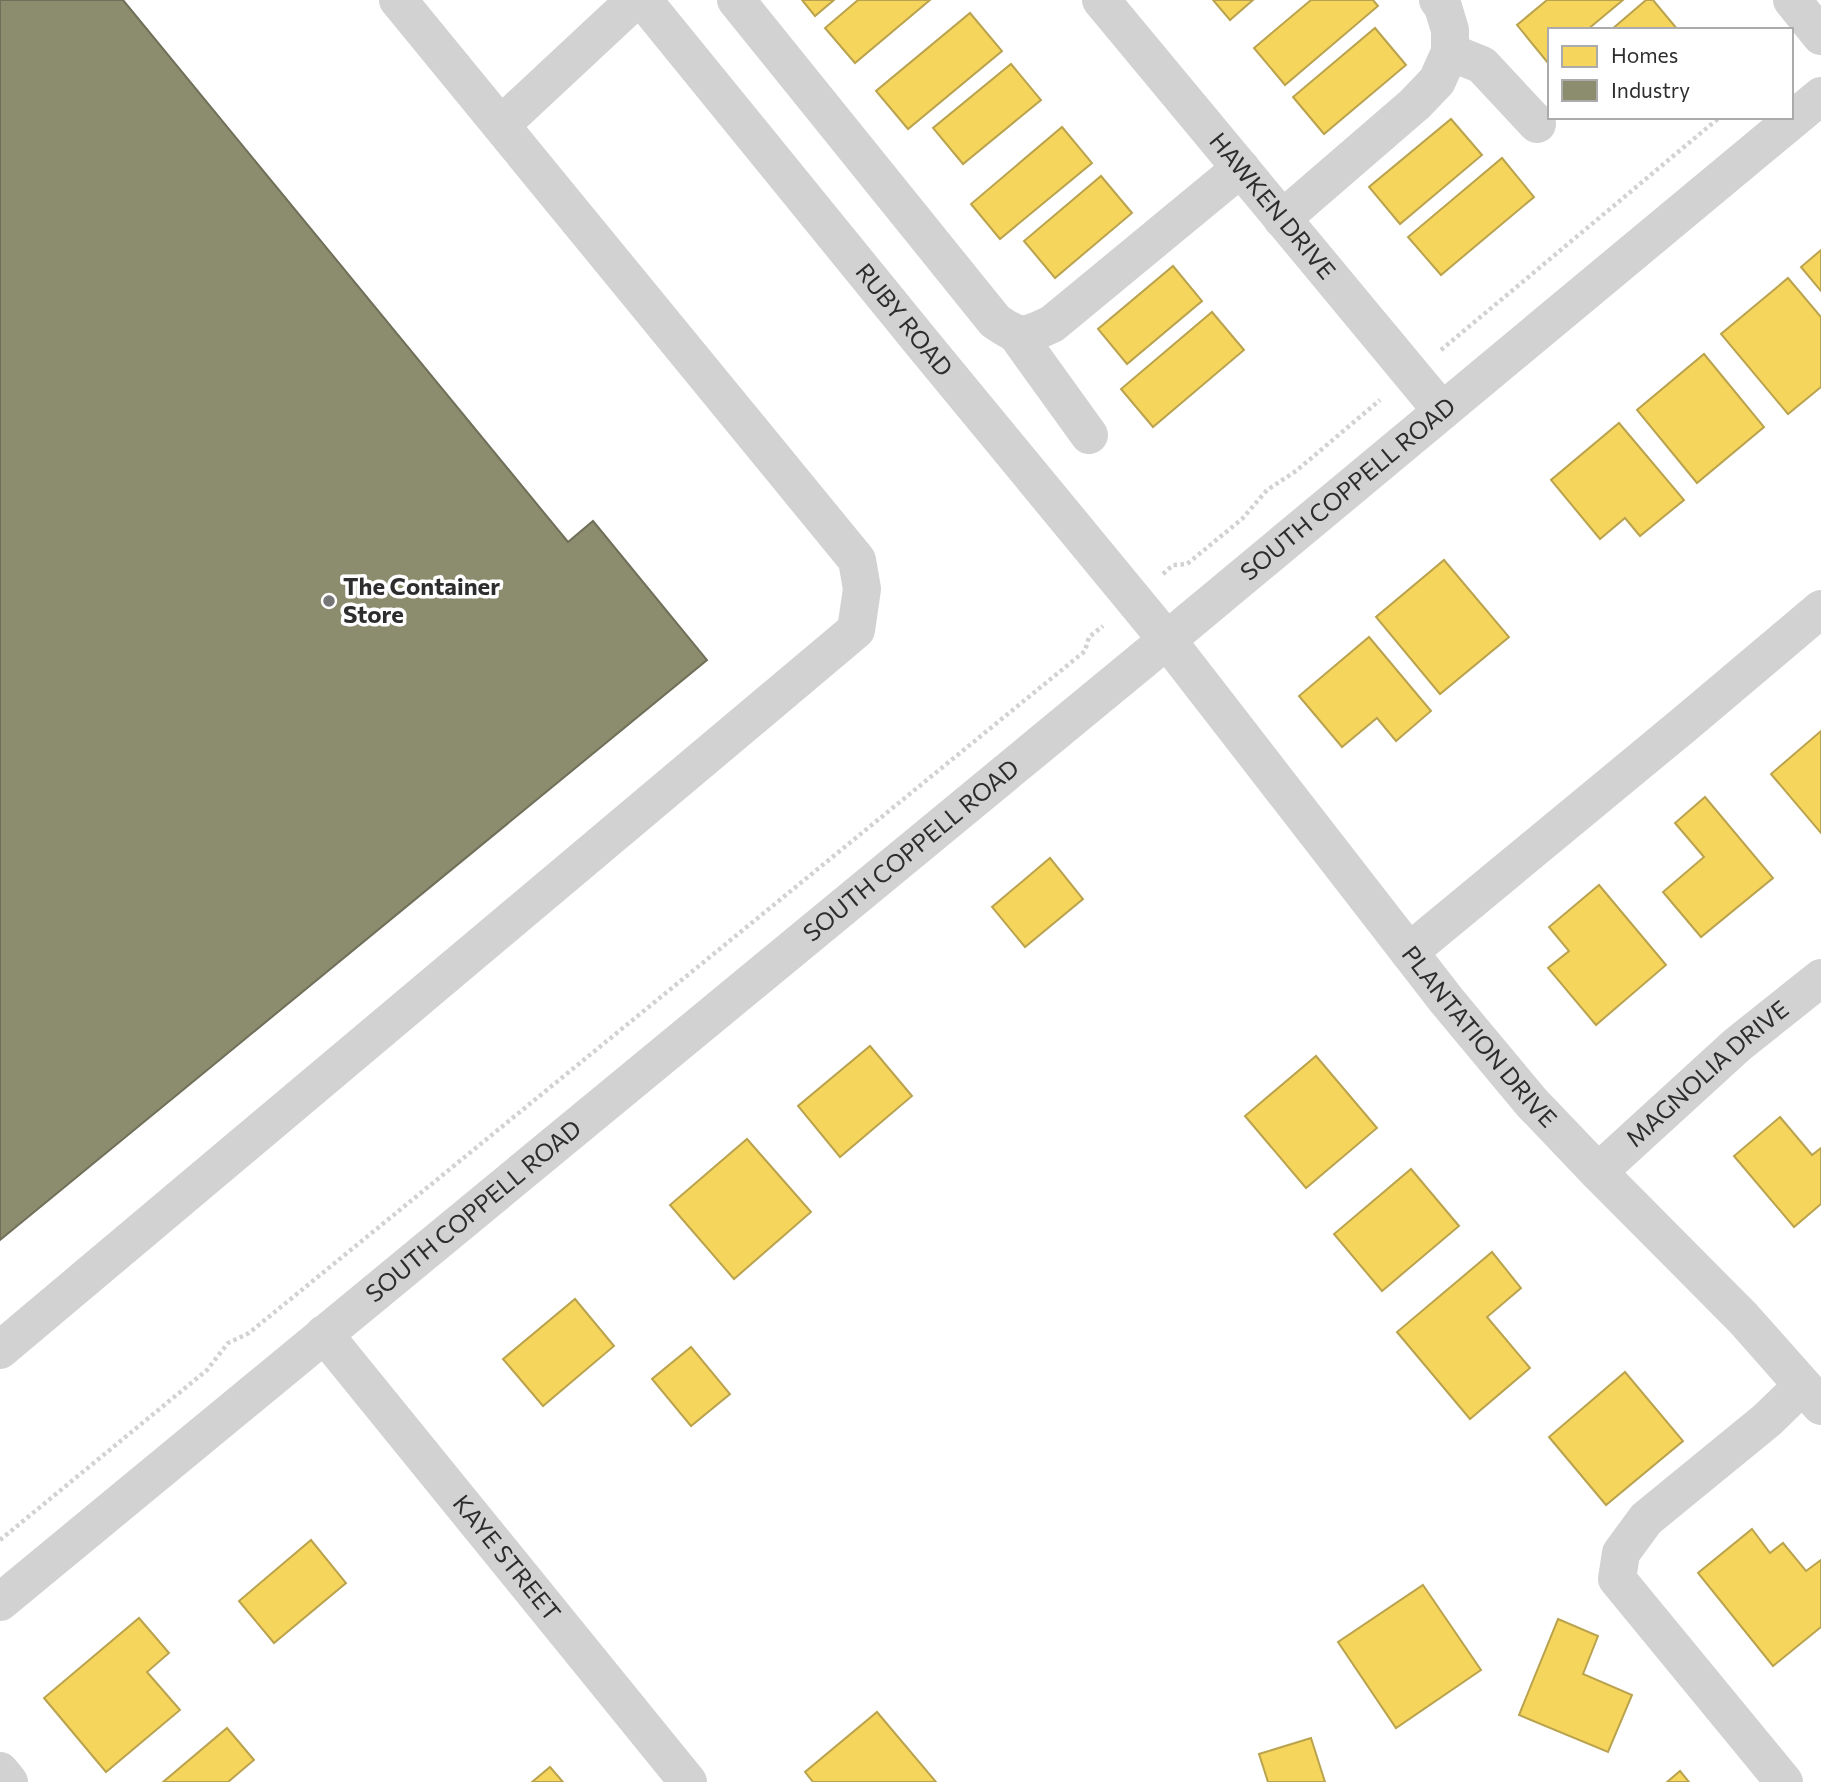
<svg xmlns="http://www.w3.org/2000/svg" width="1821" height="1782" font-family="Commissioner,sans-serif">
<rect width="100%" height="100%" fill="#fff"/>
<!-- homes -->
<g fill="#f6d55c" stroke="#baa34e" stroke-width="2">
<polygon points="802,0 834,0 815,16"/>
<polygon points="858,0 930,0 855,63 825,28"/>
<polygon points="1213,0 1253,0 1230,20"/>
<polygon points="1311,0 1373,0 1378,6 1285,85 1254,48"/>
<polygon points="1547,0 1623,0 1587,30 1550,30 1550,61 1548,63 1517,25"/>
<polygon points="1646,0 1653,0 1678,30 1611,30"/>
<polygon points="970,13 1002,51 908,129 876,91"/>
<polygon points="1375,28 1406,65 1324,134 1293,97"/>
<polygon points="1011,64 1041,100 963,164 933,128"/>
<polygon points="1451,119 1482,155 1400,224 1369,187"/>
<polygon points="1062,127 1092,163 1000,239 971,204"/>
<polygon points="1502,158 1534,197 1441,275 1408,237"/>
<polygon points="1101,176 1132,213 1055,278 1024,241"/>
<polygon points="1821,250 1821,291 1801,267"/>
<polygon points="1173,266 1202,301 1127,364 1098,329"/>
<polygon points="1788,278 1821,317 1821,387 1788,414 1721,334"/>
<polygon points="1212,312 1244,350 1153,427 1121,389"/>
<polygon points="1704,354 1764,427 1697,483 1637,410"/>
<polygon points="1619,423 1684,500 1640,536 1625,518 1600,539 1551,480"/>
<polygon points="1444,560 1509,637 1440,694 1376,617"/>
<polygon points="1369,637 1431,711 1396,741 1377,718 1342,747 1299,696"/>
<polygon points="1821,731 1821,833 1771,774"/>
<polygon points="1705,797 1773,878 1701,937 1663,892 1704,857 1675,823"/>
<polygon points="1050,858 1083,899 1025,947 992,907"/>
<polygon points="1599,885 1666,965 1596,1025 1548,968 1569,951 1549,927"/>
<polygon points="870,1046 912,1096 840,1157 798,1106"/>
<polygon points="1316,1056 1377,1128 1306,1188 1245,1116"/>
<polygon points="1780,1117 1812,1155 1821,1148 1821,1204 1794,1227 1734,1156"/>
<polygon points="747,1139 811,1212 734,1279 670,1205"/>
<polygon points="1411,1169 1459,1226 1382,1291 1334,1234"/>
<polygon points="1492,1252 1521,1288 1487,1317 1530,1368 1470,1419 1397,1332"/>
<polygon points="575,1299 614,1346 543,1406 503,1359"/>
<polygon points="691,1347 730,1394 691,1426 652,1379"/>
<polygon points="1625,1372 1683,1441 1606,1505 1549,1437"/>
<polygon points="1752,1529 1770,1553 1783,1543 1806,1571 1821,1560 1821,1627 1773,1666 1698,1573"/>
<polygon points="311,1540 346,1583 274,1643 239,1601"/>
<polygon points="1423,1585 1481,1670 1396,1728 1338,1642"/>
<polygon points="139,1618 169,1653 147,1672 180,1710 106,1772 44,1698"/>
<polygon points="1558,1619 1598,1636 1583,1674 1632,1695 1608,1752 1519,1715"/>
<polygon points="877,1712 936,1782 813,1782 805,1772"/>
<polygon points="227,1728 254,1760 228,1782 163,1782"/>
<polygon points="1311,1738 1325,1782 1268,1782 1259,1754"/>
<polygon points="550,1767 563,1782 532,1782"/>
<polygon points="1680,1771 1689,1782 1667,1782"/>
</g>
<!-- industry -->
<polygon fill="#8c8c6e" stroke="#70705a" stroke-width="2" points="0,0 123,0 568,542 593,521 707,660 0,1240"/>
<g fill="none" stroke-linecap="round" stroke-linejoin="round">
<!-- path -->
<g stroke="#d2d2d2" stroke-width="4.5" stroke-dasharray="3.5 3.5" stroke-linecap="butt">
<polyline points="1441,350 1720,117"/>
<polyline points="1163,574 1173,565 1187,564 1242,519 1267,490 1296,471 1380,400"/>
<polyline points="0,1540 207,1370 228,1343 249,1333 1085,651 1089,637 1103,626"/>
</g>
<!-- minor -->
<g stroke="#d2d2d2" stroke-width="38">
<path id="s1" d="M643 0 923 344 1167 640 1447 1001 1532 1103 1598 1172 1743 1318 1821 1406"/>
<path d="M736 0 995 321C1021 339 1024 337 1052 324L1241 168"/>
<path id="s2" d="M1101 0 1442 411"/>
<polyline points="1792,0 1821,36"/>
<polyline points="1450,52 1482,65 1537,124"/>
<polyline points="501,125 635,0"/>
<polyline points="1282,219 1415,104 1437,81 1450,52 1450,30 1443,7 1438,0"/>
<polyline points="1017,335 1089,435"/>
<polyline points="1409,952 1686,723 1821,609"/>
<path id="s3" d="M1598 1172 1737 1045 1821 978"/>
<path id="s4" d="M324 1334 688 1782"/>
<polyline points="0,1350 856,630 862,589 857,560 398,0"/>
<path id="s5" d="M0 1602 1167 640 1821 96"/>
<polyline points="0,1771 9,1782"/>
<polyline points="1784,1782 1617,1579 1621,1553 1646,1519 1767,1420 1802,1386"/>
</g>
</g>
<!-- markers -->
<circle fill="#767676" stroke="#fff" stroke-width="2.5" cx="329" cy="601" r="7"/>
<g text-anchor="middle" stroke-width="7" stroke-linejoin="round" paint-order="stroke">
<!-- street labels -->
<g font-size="24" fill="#2d2d2d" stroke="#fff">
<text dy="8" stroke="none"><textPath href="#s2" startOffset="268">HAWKEN DRIVE</textPath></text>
<text dy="8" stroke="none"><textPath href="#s1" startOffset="413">RUBY ROAD</textPath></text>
<text dy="8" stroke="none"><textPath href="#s5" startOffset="1748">SOUTH COPPELL ROAD</textPath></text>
<text dy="8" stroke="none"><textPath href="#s5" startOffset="1181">SOUTH COPPELL ROAD</textPath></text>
<text dy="8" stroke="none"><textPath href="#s1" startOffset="1332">PLANTATION DRIVE</textPath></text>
<text dy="8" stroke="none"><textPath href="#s3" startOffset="147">MAGNOLIA DRIVE</textPath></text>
<text dy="8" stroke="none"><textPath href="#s5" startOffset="614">SOUTH COPPELL ROAD</textPath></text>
<text dy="8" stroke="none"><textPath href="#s4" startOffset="289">KAYE STREET</textPath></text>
</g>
<!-- poi labels -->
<g font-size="24" font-weight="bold" fill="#2d2d2d" stroke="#fff" text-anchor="start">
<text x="343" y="595">The Container<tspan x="343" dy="28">Store</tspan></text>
</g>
</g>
<!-- legend -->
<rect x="1548" y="28" width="245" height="91" fill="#ffffff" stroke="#ababab" stroke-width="2"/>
<rect x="1562" y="46" width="35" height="21" fill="#f6d55c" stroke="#ababab" stroke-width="2"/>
<text x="1611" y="63" font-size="21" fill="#2d2d2d">Homes</text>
<rect x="1562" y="80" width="35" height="21" fill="#8c8c6e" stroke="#ababab" stroke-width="2"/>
<text x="1611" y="98" font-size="21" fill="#2d2d2d">Industry</text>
</svg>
